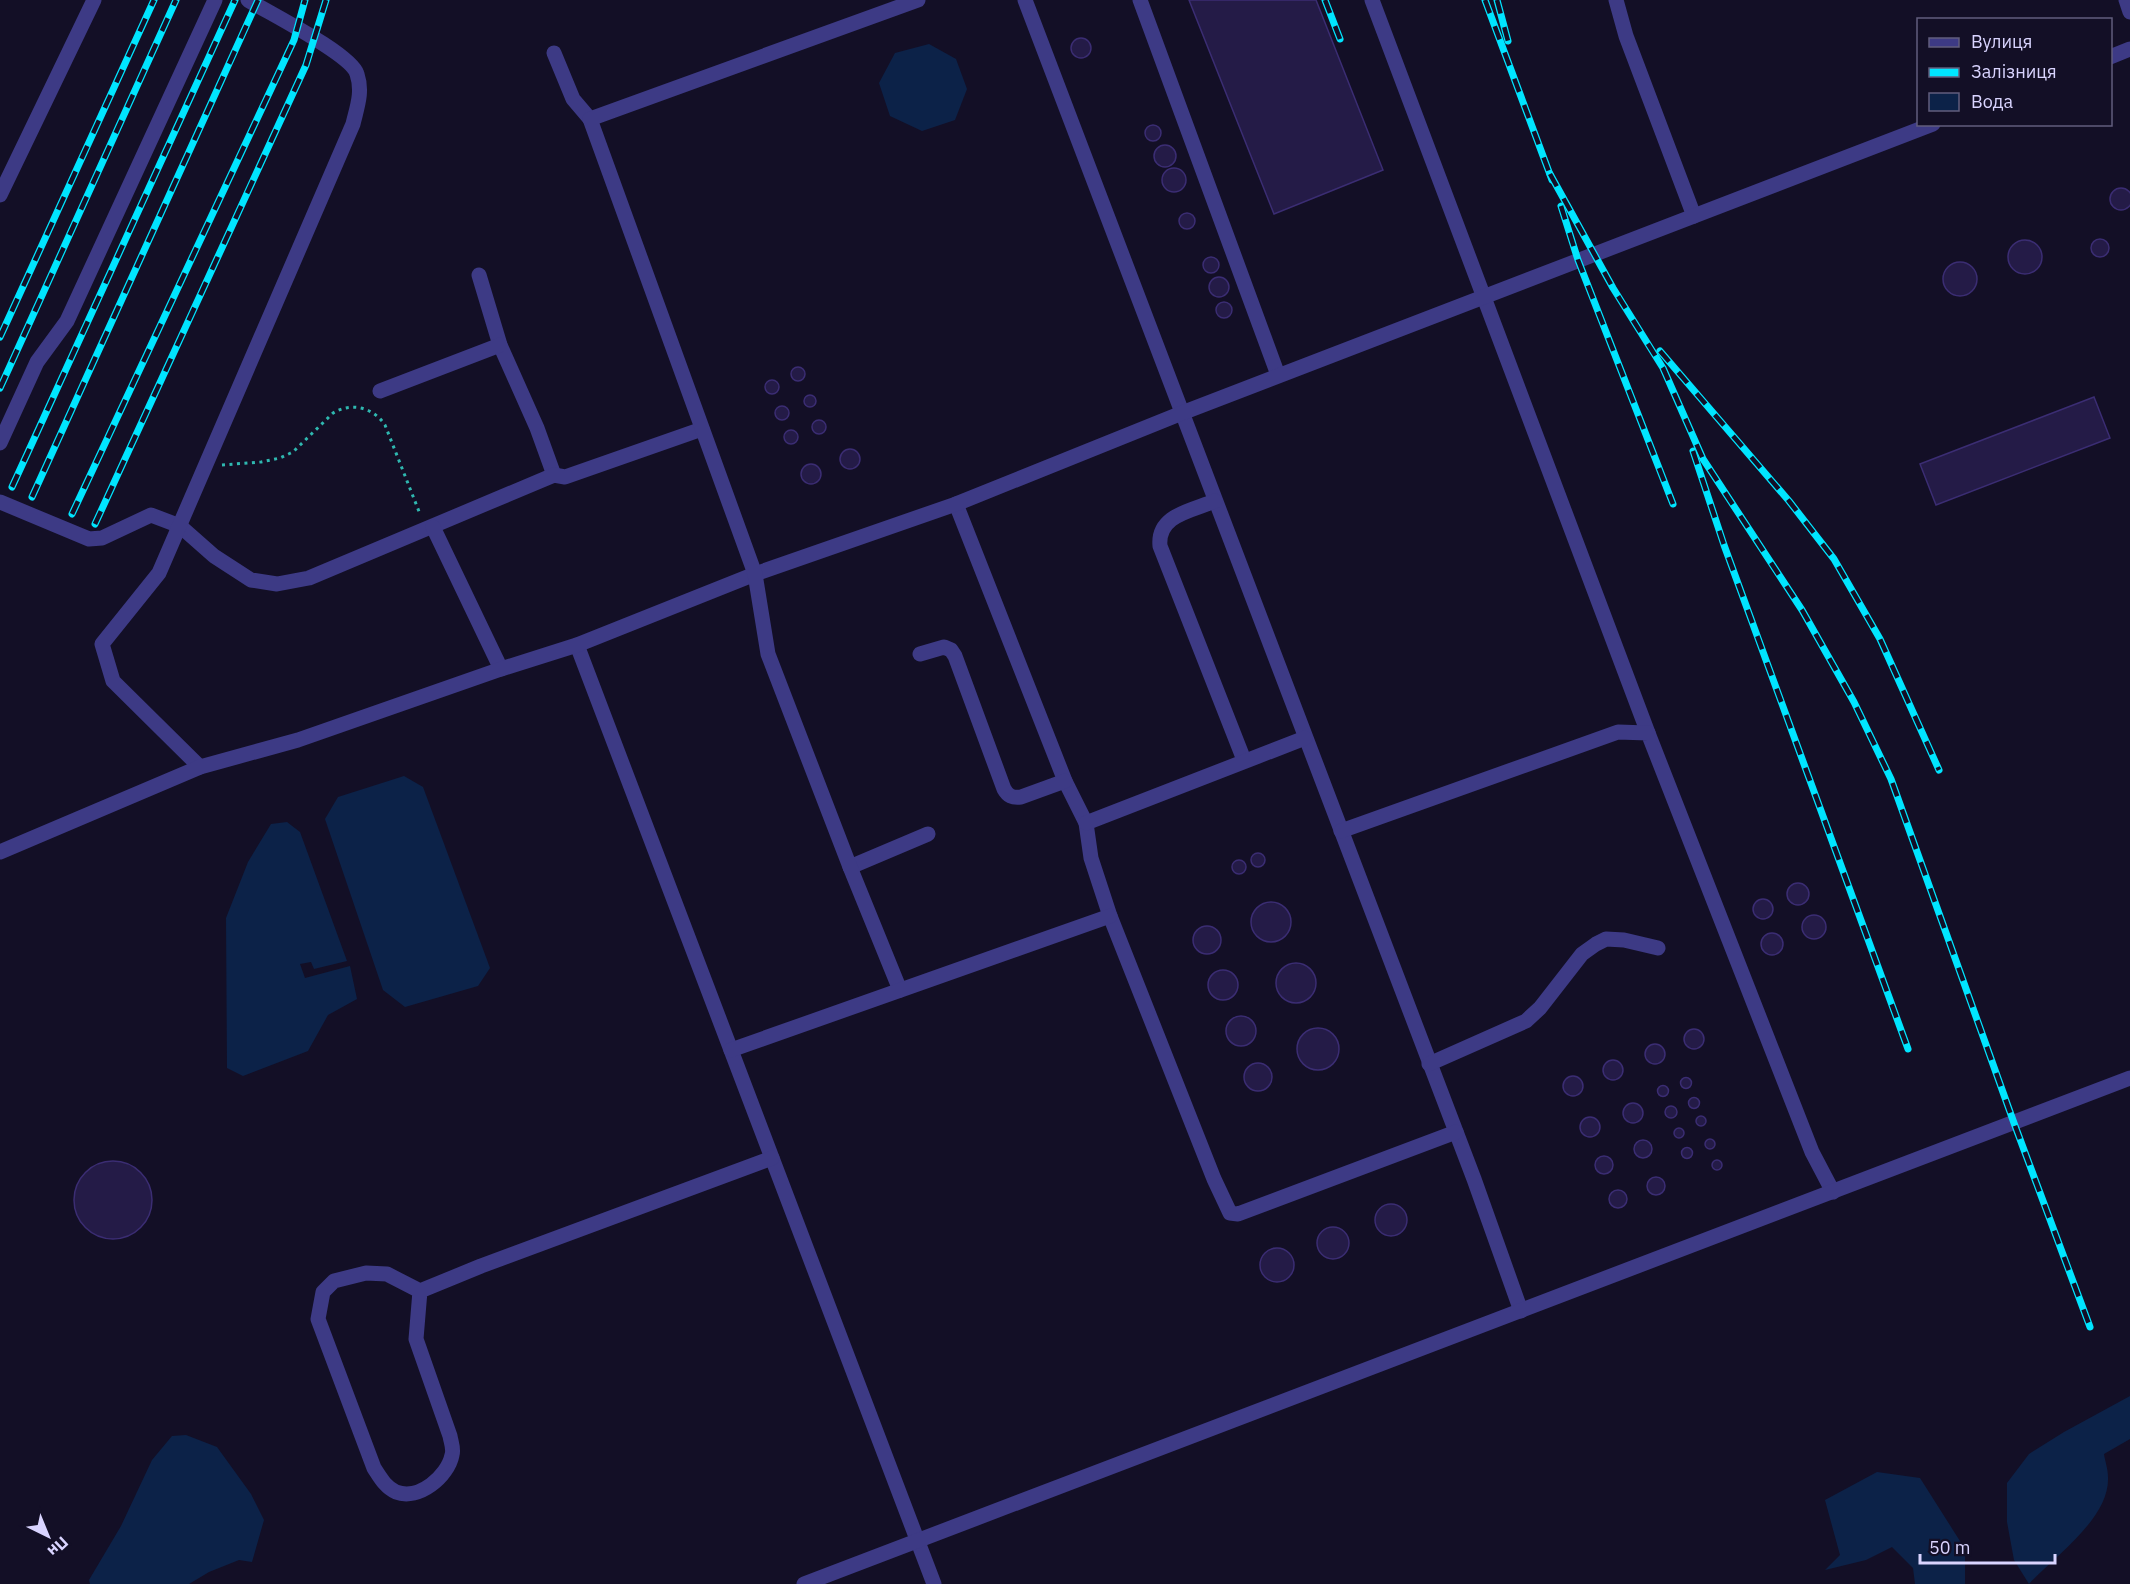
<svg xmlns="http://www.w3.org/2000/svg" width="2130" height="1584" font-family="'IBM Plex Sans',sans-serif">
<rect width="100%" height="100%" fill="#130f26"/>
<!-- water -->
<g fill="#0c2248">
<polygon points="929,44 956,59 967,89 955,120 922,131 890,116 879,83 895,53"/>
<polygon points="404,776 423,787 490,968 478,986 405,1007 383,990 325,819 338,797"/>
<polygon points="287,822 300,832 347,961 314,969 311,962 300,964 305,978 350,966 357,999 328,1015 308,1051 243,1076 227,1068 226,918 248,862 271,824"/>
<path d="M2130 1396V1439L2104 1454C2105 1461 2108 1469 2108 1477 2110 1518 2055 1556 2029 1584L2014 1560 2007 1522V1483L2029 1454 2064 1432Z"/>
<polygon points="186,1435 217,1447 251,1494 264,1520 252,1562 239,1560 209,1572 189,1584 90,1584 89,1580 121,1526 152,1460 172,1436"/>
<polygon points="1877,1472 1920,1478 1965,1549 1965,1584 1915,1584 1913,1568 1892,1547 1866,1560 1825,1570 1840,1555 1825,1500"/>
</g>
<!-- building -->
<g fill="#241b47" stroke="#3b2d73" stroke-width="1.5">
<polygon points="1189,0 1316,0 1383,170 1274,214"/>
<circle cx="1081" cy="48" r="10"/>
<circle cx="1153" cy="133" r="8"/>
<circle cx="1165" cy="156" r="11"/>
<circle cx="1174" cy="180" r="12"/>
<circle cx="2121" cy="199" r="11"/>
<circle cx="1187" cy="221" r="8"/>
<circle cx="2100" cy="248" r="9"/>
<circle cx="2025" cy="257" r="17"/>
<circle cx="1211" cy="265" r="8"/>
<circle cx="1960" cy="279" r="17"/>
<circle cx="1219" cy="287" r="10"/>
<circle cx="1224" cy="310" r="8"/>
<circle cx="798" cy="374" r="7"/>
<circle cx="772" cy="387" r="7"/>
<circle cx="810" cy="401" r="6"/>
<polygon points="2094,397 2110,438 1936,505 1920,464"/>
<circle cx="782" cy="413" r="7"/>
<circle cx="819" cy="427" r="7"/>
<circle cx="791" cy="437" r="7"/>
<circle cx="850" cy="459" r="10"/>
<circle cx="811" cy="474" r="10"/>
<circle cx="1258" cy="860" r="7"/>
<circle cx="1239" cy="867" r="7"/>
<circle cx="1798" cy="894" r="11"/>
<circle cx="1763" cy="909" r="10"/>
<circle cx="1271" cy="922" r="20"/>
<circle cx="1814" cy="927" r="12"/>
<circle cx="1207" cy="940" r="14"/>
<circle cx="1772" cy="944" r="11"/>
<circle cx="1296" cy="983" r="20"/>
<circle cx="1223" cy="985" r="15"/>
<circle cx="1241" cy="1031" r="15"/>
<circle cx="1318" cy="1049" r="21"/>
<circle cx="1694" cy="1039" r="10"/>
<circle cx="1655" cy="1054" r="10"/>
<circle cx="1613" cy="1070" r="10"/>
<circle cx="1258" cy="1077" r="14"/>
<circle cx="1573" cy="1086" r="10"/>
<circle cx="1686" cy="1083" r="5.5"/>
<circle cx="1663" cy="1091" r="5.5"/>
<circle cx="1694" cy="1103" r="5.5"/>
<circle cx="1633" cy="1113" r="10"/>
<circle cx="1671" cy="1112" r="6"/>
<circle cx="1701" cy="1121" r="5"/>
<circle cx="1590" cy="1127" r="10"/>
<circle cx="1679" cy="1133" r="5"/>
<circle cx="1710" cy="1144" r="5"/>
<circle cx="1643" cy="1149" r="9"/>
<circle cx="1687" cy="1153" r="5.5"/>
<circle cx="1604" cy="1165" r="9"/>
<circle cx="1717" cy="1165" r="5"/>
<circle cx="113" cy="1200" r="39"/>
<circle cx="1656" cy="1186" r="9"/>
<circle cx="1618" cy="1199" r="9"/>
<circle cx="1391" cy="1220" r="16"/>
<circle cx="1333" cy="1243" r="16"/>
<circle cx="1277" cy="1265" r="17"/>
</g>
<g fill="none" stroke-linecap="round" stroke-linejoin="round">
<!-- path -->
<path stroke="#2fb8b0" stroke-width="3" stroke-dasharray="3 4.5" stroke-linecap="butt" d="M222 465 261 462 280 458 293 452 333 413C351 402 373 407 385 425L420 514"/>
<!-- minor -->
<g stroke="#3d3a85" stroke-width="15">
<polyline points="1025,0 1474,1179 1521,1311"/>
<polyline points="1140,0 1278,375"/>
<polyline points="1372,0 1648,733"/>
<polyline points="1616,0 1626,36 1694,216"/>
<polyline points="2126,0 2130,12"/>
<polyline points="554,53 573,99 590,119"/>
<polyline points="2110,57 2130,49"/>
<polyline points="0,195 94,0"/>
<polyline points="479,275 500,345 537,428 554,475"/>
<polyline points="380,391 500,345"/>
<polyline points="0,443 37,362 67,321 215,0"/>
<path d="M1215 501C1191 511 1157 515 1160 546L1244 760"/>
<polyline points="0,502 89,539 102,538 151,515 180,526 214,556 251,580 277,584 309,578 554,475 565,477 702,429"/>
<polyline points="956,504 1065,781 1086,823 1091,858 1110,916 1214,1179 1230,1213 1238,1214 1456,1132"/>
<polyline points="433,527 501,669"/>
<polyline points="577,645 934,1584"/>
<path d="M920 654 944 647 951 650 955 656 1004 789C1008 796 1012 798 1021 797L1065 781"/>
<path d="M200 767 113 681 102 644 159 573 353 124C357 107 363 92 357 74 351 54 269 13 248 0"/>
<polyline points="1086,823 1305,738"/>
<polyline points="1341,831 1618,732 1648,733 1812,1152 1833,1192"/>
<polyline points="0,852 200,767 298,740 501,669 577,645 755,574 956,504 1182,413 1933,124"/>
<polyline points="850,867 928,834"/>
<polyline points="900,990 850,867 768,654 755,574 590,119 918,0"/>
<polyline points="731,1050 1110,916"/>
<polyline points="1429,1064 1526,1021 1540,1008 1582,954 1596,944 1606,939 1624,940 1658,948"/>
<path d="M420 1291 416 1339 450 1436C451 1442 454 1449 452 1455 448 1476 419 1501 396 1492 385 1487 380 1477 374 1468L318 1319 323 1292 334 1281 366 1273 387 1274 420 1291 481 1266 772 1158"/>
<polyline points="804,1584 2130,1078"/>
</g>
<!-- rail casing -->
<g stroke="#00e5ff" stroke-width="7">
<g id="rail">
<polyline points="1325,0 1340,39"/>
<polyline points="1485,0 1552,180"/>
<polyline points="1497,0 1508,41"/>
<polyline points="1550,174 1613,288 1663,368 1703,459 1802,610 1854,702 1891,779 2014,1123 2090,1327"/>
<polyline points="1561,206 1578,260 1673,504"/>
<polyline points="0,337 154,0"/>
<polyline points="1660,351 1789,501 1834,559 1880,639 1939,770"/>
<polyline points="0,388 176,0"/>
<polyline points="1693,451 1724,545 1908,1049"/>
<polyline points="12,487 235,0"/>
<polyline points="32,497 258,0"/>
<polyline points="72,514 294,40 305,0"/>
<polyline points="95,524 306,65 326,0"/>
</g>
</g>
<!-- rail -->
<use href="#rail" stroke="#130f26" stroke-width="4.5" stroke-dasharray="14" stroke-linecap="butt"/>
</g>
<!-- legend -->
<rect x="1917" y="18" width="195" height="108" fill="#130f26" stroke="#625e7d" stroke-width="1.5"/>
<rect x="1929" y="38" width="30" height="9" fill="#3d3a85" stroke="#625e7d" stroke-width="1.5"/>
<text x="1971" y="48" font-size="18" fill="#d9d4ff">Вулиця</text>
<rect x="1929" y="68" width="30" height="9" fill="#00e5ff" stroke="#625e7d" stroke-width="1.5"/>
<text x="1971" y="78" font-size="18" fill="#d9d4ff">Залізниця</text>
<rect x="1929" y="93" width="30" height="18" fill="#0c2248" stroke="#625e7d" stroke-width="1.5"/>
<text x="1971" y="108" font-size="18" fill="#d9d4ff">Вода</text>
<!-- north arrow -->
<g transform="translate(48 1536) rotate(137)" stroke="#130f26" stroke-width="4.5" paint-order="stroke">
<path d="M0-4.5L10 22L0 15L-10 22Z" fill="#d9d4ff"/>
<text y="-9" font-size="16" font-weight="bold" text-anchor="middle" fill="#d9d4ff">Пн</text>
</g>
<!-- scale -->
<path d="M1920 1554v9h135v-9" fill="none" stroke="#d9d4ff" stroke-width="3"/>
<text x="1929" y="1554" font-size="18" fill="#d9d4ff" stroke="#130f26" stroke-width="4.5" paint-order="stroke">50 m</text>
</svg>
